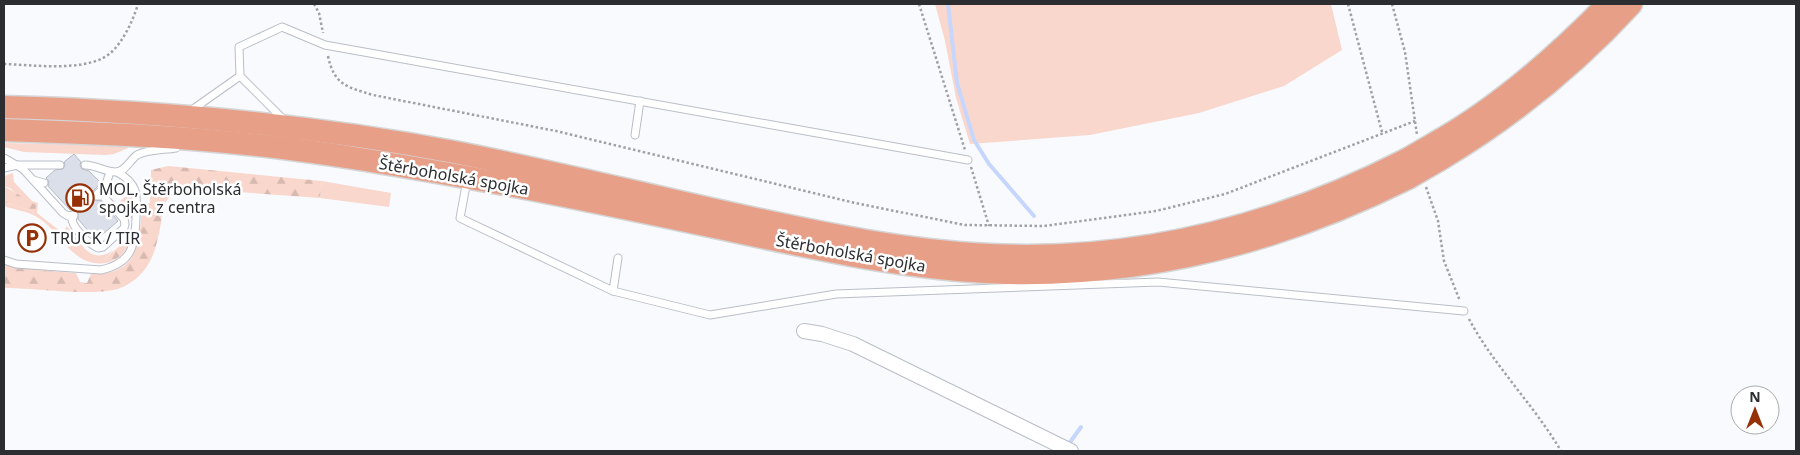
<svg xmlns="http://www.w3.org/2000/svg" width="1800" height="455" font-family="'Noto Sans',sans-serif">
<defs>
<pattern id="forest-firs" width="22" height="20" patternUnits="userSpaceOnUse" patternTransform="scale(1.25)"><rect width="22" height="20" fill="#f9d7cc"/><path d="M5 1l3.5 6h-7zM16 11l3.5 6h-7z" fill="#d6b9b0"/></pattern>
</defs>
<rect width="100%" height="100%" fill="#f8fafe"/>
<!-- grass -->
<g fill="#f9d7cc">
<polygon points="935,4 1331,4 1342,50 1284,86 1199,113 1090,135 970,144 956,98 945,41"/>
<polygon points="4,143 127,146 128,148 114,154 106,155 24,152 4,147"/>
<path d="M13 173 14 182 32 201 38 203 37 213 64 234 66 226C82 240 87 267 114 250L105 259 106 263C72 268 62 232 37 217 27 211 15 210 4 206V202L35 212 10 188 4 186V176Z"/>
<polygon points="322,181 391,193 389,207 320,198"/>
</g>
<!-- forest -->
<g fill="url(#forest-firs)">
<path d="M168 166 322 181 320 198 197 189C187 189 177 190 169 198 162 204 162 214 161 223 156 250 151 272 125 286 101 299 33 287 4 288V264L16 268 76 273 80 282 87 283 91 274C140 275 140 241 142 203H150L151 170Z"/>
<polygon points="4,186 36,205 35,212 4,202"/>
<polygon points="127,195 132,198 132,202 125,206 132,211 132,218 128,217 117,204"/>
<path d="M129 231H131C130 248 122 259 106 263L105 259 123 243Z"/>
</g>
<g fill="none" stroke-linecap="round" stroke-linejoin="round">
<!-- stream -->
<g stroke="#c6d6fd" stroke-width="4">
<polyline points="948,4 957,83 974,140 989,164 1034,216"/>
<polyline points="1068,445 1081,427"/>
</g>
</g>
<!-- building -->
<polygon fill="#dbdfe9" stroke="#b7bbc4" points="74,154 81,162 80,165 82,169 89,171 101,183 91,193 92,199 101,201 118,221 96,240 78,219 78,212 75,210 70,210 48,186 49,181 46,178 55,170 63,169 65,165 64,162"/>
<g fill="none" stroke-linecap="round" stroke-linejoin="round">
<!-- service casing -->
<g stroke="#babec7" stroke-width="9">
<g id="service">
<polyline points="189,112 240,76"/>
<polyline points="284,120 240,76 239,47 282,27 325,45 968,160"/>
<polyline points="635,135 640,101"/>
<polyline points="4,158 23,169 33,180 44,183"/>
<path d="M85 165C95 165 106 172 116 172 125 172 130 160 137 155 149 149 164 150 176 148"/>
<polyline points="4,168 17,165 60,165"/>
<path d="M33 180 63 213 68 216 74 215 72 220C74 229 89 244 98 248L103 247 124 228 125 224 124 219 103 196H96"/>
<polyline points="467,180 460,218 613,291 710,315 836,294 1158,282 1464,311"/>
<polyline points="96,195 105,187 109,175"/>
<path d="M4 260 16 264 101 270C132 263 135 246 136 218 137 196 139 184 117 172"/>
<polyline points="613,291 618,258"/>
</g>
</g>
<!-- minor casing -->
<g stroke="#babec7" stroke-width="16">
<polyline id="minor" points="804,331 822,334 853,344 1071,451"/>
</g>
<!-- trunk casing -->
<g stroke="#d5d5d6" stroke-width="25">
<g id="trunk">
<path d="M4 107C155 111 305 124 454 152 551 171 646 195 742 216 824 234 907 251 990 255 1136 262 1277 226 1406 160"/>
<path d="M4 130C100 133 195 137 291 149 362 158 433 171 504 184 579 198 654 214 729 230 821 250 913 270 1007 273 1149 276 1282 241 1408 178"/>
<path d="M1437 142C1501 106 1557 56 1608 4"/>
<path d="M1439 160C1511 117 1575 65 1631 4"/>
</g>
</g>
<!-- path -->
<g stroke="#9fa1a5" stroke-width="2.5" stroke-dasharray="2.5 2.5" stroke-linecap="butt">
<polyline points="314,4 319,13 323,33"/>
<polyline points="919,4 965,150"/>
<polyline points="1348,4 1382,132"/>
<polyline points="1392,4 1405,52 1417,135"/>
<path d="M328 56C334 85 347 87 373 95L556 131 855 203 965 225 1044 226 1156 211 1225 194 1415 121"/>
<path d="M4 64C33 65 77 71 103 58 120 50 133 21 138 4"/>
<polyline points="971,167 989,226"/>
<polyline points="1426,187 1438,221 1444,261 1460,301"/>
<path d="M1469 319C1494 366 1534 405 1561 451"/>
</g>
<!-- service -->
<use href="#service" stroke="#fff" stroke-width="7"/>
<!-- minor -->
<use href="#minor" stroke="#fff" stroke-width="14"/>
<!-- trunk -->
<use href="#trunk" stroke="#e89f88" stroke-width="22"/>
<!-- trunk-bridge casing -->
<g stroke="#d5d5d6" stroke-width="25" stroke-linecap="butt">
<g id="trunk-bridge">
<polyline points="1406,160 1437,142"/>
<polyline points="1408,178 1439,160"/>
</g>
</g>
<!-- trunk-bridge -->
<use href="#trunk-bridge" stroke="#e89f88" stroke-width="22"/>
</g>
<!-- icons -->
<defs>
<g id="fuel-ring" transform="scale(1.4375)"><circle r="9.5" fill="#fff" stroke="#963006" stroke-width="1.5"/><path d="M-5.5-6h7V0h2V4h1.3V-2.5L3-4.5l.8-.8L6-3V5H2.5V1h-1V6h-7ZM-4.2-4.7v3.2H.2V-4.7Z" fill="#963006"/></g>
<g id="parking-ring" transform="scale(1.4375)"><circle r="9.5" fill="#fff" stroke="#963006" stroke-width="1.5"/><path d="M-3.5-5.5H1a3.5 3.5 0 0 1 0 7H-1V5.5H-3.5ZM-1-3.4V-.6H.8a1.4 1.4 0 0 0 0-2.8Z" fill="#963006"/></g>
</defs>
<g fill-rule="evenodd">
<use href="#fuel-ring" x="80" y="198"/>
<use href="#parking-ring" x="32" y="238"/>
</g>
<g text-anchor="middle" stroke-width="5" stroke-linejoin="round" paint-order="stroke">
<!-- street labels -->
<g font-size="16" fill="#2b2d30" stroke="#fff">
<text transform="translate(454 176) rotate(10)" y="6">Štěrboholská spojka</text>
<text transform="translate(851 253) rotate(10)" y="6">Štěrboholská spojka</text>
</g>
<!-- poi labels -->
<g font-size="16" fill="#2b2d30" stroke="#fff" text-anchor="start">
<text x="99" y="195">MOL, Štěrboholská<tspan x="99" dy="18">spojka, z centra</tspan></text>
<text x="51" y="244">TRUCK / TIR</text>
</g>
</g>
<!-- border -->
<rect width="1800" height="455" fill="none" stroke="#2b2d30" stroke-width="10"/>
<!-- north arrow -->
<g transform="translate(1755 410)"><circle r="24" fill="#ffffff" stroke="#aaabac"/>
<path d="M0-4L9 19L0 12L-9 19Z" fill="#963006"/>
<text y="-8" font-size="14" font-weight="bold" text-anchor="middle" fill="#2b2d30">N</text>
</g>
</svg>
